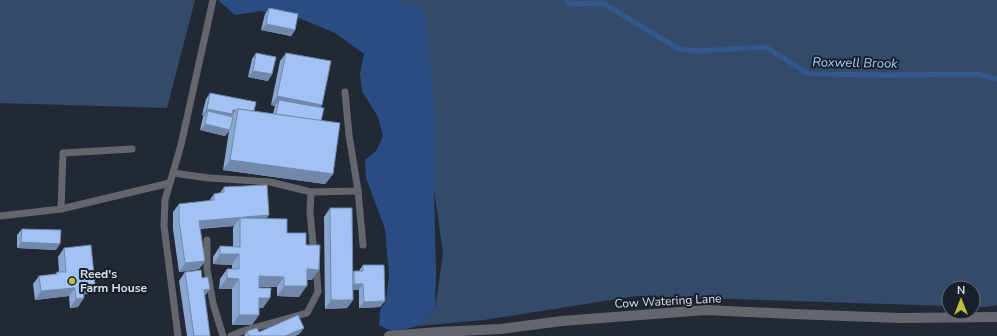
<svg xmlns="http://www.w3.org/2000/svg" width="997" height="336" font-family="'Nunito Sans',sans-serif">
<rect width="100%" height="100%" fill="#222935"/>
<!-- green -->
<g fill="#344a6b">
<polygon points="0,0 195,0 167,108 0,103"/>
<polygon points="395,0 997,0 997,305 985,307 973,307 973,288 949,288 949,306 636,296 484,320 418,326 435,310 443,253 434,189"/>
</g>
<!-- forest -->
<polygon fill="#294d83" points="218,0 397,0 422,8 426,24 435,117 434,189 436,272 435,310 418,326 393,332 379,325 380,310 386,301 389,276 385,229 366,178 365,160 376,151 383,136 378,117 362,91 360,73 364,54 335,33 292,15 260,11 235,15"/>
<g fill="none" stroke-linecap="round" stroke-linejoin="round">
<!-- stream -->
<polyline stroke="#32578d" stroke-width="5" points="566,0 569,4 603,3 679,49 698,51 766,47 808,74 889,75 977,74 997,79"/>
<!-- service -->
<g stroke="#63676d" stroke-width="7">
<polyline points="173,173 209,178 270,182 311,192 358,191 349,135 345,92"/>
<polyline points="358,191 363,245"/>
<polyline points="311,192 310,212 314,254"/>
<polyline points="61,209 63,153 132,149"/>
<polyline points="0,216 61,209 170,183"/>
<polyline points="207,240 207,269 213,303 223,336"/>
<polyline points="178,336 164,226 165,200 181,145 213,0"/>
<polyline points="231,336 243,331 307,313 318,292 316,264"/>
</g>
<!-- minor -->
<polyline stroke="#63676d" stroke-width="10" points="389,336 438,332 501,329 562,321 706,310 792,314 900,318 997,317"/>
</g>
<!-- wall -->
<g fill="#8aa7d1">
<polygon points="269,8 295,30 291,36 261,30 265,14"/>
<polygon points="256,53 272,74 268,81 248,77 252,59"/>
<polygon points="286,53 322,105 321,107 321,121 333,174 325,184 223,170 229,131 225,136 200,130 203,117 204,116 202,115 206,99 210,93 254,111 273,114 275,106 271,105 280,61"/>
<polygon points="224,187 287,233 306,245 312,280 307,280 299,297 277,296 277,287 259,287 263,308 259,308 252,325 232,325 232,289 219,289 220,279 227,269 232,269 232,265 213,264 213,257 220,246 233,247 233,228 234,226 200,229 205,261 199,269 179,272 173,229 173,212 179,204 209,201 214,194 220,193"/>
<polygon points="330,208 353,272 354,271 359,271 363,265 385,301 380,307 359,308 359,290 353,290 353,300 347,308 325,309 324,217"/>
<polygon points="22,229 56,250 17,248 17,235"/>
<polygon points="64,248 89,294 84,294 78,307 70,308 69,296 35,300 33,284 39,276 56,274 57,272 59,272 58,257"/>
<polygon points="185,272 202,278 210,289 204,296 210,336 187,336 179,281"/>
<polygon points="304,328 299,334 295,336 244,336 247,331 259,332"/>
</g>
<!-- shaded-wall -->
<g fill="#7188aa">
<polygon points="266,24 295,30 291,36 261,30"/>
<polygon points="253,71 272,74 268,81 248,77"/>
<polygon points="277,96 322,105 316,114 279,100 275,106 271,105"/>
<polygon points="207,109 233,110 236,110 232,116 208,111 204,116 202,115"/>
<polygon points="205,124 230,130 225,136 200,130"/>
<polygon points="230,160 333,174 325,184 223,170"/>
<polygon points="269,215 263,224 240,218 234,226 193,229 199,221"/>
<polygon points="21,242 60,244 56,250 17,248"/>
<polygon points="220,254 239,254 232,265 213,264"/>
<polygon points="205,261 199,269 179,272 185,263"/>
<polygon points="307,269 319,270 312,280 300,280"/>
<polygon points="259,276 284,277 277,287 252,287"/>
<polygon points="227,278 239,279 232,289 219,289"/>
<polygon points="354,284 363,284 359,290 350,290"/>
<polygon points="95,285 89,294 77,295 83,286"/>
<polygon points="284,286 307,286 299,297 277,296"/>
<polygon points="75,288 69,296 35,300 41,291"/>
<polygon points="210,289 204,297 204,290"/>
<polygon points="84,298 78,307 70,308 76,299"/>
<polygon points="259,298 270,298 263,308 252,308"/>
<polygon points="331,300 353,300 347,308 325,309"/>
<polygon points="385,301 380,307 359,308 364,302"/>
<polygon points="239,315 259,315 252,325 232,325"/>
<polygon points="304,328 299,334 295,336 285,336"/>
</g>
<!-- building -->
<g fill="#a1c2f3" stroke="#7188aa">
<polygon points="269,8 298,14 295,30 266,24"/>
<polygon points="256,53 276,57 272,74 253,71"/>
<polygon points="286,53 331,61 322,105 277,96"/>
<polygon points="210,93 256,102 254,111 238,109 236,110 233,110 232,114 207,109"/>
<polygon points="279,100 324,108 321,121 276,114"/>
<polygon points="238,109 340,123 333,174 230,160"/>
<polygon points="208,111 233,117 230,130 205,124"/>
<polygon points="267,185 269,215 199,221 205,261 185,263 179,221 179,204 214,200 214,194 224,192 224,187"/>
<polygon points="330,208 352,208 353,300 331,300"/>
<polygon points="240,218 287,219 287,233 306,233 306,245 320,245 319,270 307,269 307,286 284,286 284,277 259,276 259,288 271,288 270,298 259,298 259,315 239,315 239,279 227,278 227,269 239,269 239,254 220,254 220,246 240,247"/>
<polygon points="22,229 61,230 60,244 21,242"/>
<polygon points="91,245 95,285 83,286 84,298 76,299 75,288 41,291 39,276 57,274 57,272 66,272 64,248"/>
<polygon points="363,265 384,265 385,301 364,302 363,284 354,284 354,271 363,271"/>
<polygon points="201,270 202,278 208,277 210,289 204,290 210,336 194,336 185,272"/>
<polygon points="298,315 304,328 285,336 249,336 247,331 257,328 259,332"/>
</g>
<!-- markers -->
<circle fill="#c0be40" stroke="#18202b" stroke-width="1.5" cx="72" cy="281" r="4"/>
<g text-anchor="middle" stroke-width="4" stroke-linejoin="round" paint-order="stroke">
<!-- poi labels -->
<g font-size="12" font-weight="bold" fill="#dce1e9" stroke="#18202b" text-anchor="start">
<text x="80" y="278">Reed's<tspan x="80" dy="14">Farm House</tspan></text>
</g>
<!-- street labels -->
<g font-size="12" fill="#dce1e9" stroke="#18202b">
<text transform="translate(668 301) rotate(-3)" y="4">Cow Watering Lane</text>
</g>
<!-- water labels -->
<g font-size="13" font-style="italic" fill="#a8c9f9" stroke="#18202b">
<text transform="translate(855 62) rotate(1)" y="5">Roxwell Brook</text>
</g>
</g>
<!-- north arrow -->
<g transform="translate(961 300)"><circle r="19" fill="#18202b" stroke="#666d77"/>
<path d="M0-3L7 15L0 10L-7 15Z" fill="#c0be40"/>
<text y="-6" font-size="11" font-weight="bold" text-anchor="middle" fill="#dce1e9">N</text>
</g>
</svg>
